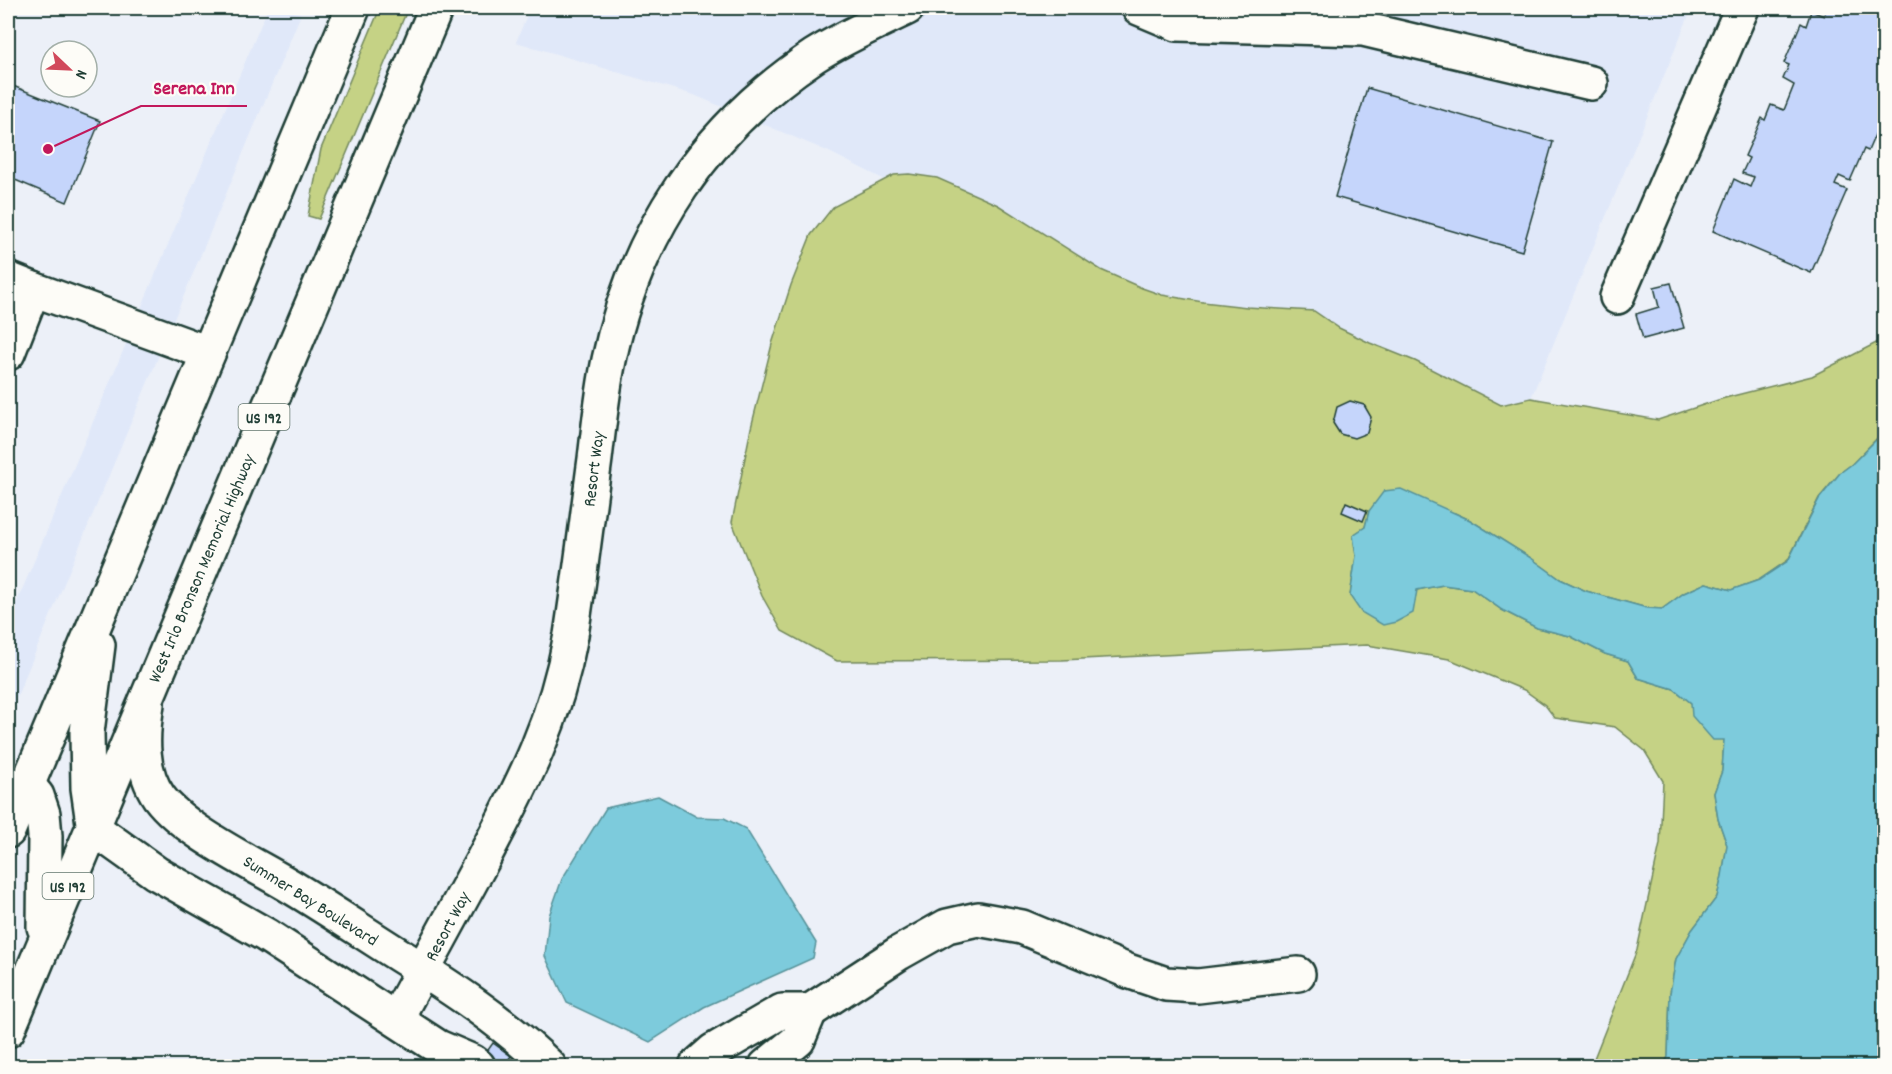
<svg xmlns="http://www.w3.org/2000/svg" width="1892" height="1074" font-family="Dekko,sans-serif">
<rect width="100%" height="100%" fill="#ecf0f8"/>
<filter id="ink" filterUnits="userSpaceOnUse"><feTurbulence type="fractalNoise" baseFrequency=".0167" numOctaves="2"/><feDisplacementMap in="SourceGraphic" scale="12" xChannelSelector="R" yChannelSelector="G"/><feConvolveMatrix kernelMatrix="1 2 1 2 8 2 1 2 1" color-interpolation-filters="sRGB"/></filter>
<g filter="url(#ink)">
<!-- built -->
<g fill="#e0e8f9">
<polygon points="268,8 286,8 301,14 8,718 8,623"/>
<polygon points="530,8 1692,8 1531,398 1501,405 1415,361 1370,343 1339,328 1314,311 1247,307 1162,295 1101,270 998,205 937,178 909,174 894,175 885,180 827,151 694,95 516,42"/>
</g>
<!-- green -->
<g fill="#c5d285" stroke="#72885c" stroke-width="1.5">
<polygon points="380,8 408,8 319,219 308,216 321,149"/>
<polygon points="909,174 937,178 998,205 1101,270 1142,288 1162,295 1203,302 1247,307 1314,311 1339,328 1370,343 1415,361 1501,405 1531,398 1658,420 1721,399 1812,376 1884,339 1884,424 1883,432 1852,464 1840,473 1819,498 1788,560 1759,580 1731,590 1706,583 1684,593 1662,609 1647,608 1586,591 1560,579 1531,558 1470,520 1455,513 1369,511 1365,527 1353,535 1356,556 1350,596 1416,590 1443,585 1472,589 1502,610 1537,628 1570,636 1605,654 1628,661 1638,678 1674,689 1691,703 1724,740 1722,771 1714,793 1718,819 1727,845 1722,876 1717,897 1692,930 1676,959 1670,993 1668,1057 1663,1066 1591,1066 1637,950 1660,844 1663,781 1644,750 1615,727 1555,718 1545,705 1524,690 1449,659 1367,645 1062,660 837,661 782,631 762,596 732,522 751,428 772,344 791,285 811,235 833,207 894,175"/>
</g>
<!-- water -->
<g fill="#7dcbdc" stroke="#579299" stroke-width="1.5">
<polygon points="1884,424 1884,1066 1663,1066 1668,1057 1670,993 1676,959 1692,930 1717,897 1722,876 1727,845 1718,819 1714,793 1722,771 1724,740 1713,740 1692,716 1691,703 1674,689 1638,678 1628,661 1605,654 1570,636 1537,628 1502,610 1472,589 1443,585 1417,590 1413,613 1396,622 1383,625 1361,612 1350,596 1356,556 1353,535 1365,527 1369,511 1384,491 1401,489 1470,520 1531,558 1560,579 1586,591 1647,608 1662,609 1684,593 1706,583 1731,590 1759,580 1788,561 1819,499 1840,473 1852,464 1883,433"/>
<polygon points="658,796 697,817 724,818 746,829 816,943 813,958 704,1007 650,1042 567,1003 545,956 549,916 562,879 606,808"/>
</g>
<!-- building -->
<g fill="#c5d5fb" stroke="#1f3d34" stroke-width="1.5">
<polygon points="1826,8 1884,8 1884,69 1881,78 1884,79 1884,101 1879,115 1883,116 1868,151 1864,149 1850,181 1839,176 1835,185 1847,190 1811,273 1713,231 1734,179 1750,187 1754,177 1742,173 1749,158 1745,156 1762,118 1765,120 1771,105 1784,110 1794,85 1783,79 1789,65 1784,63 1801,23 1806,26 1811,11 1824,16"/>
<polygon points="8,84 100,121 67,202 8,177"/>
<polygon points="1367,88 1553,142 1522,251 1335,197"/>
<polygon points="1671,283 1684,328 1643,339 1636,314 1659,307 1654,287"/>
<polygon points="1350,401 1364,405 1371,417 1367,433 1354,438 1340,434 1333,423 1337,407"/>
<polygon points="1346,502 1367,511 1363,521 1342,512"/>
<polygon points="493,1043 511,1056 504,1066 497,1066 483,1057"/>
</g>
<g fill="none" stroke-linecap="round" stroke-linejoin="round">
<!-- minor casing -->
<g stroke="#1f3d34" stroke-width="38">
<g id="minor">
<polyline points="1139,8 1177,24 1363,29 1591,83"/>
<polyline points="8,279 33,289"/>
<polyline points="1617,297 1742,8"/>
<polyline points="8,353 33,289 208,353"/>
<path d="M147 704C142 735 140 770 159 797 185 832 256 865 295 889 330 910 364 933 399 955 452 988 504 1022 549 1066"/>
<polyline points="93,828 156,873 266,935 438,1047 473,1062 478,1066"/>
<polyline points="810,1011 899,953 947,926 978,919 1022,927 1128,971 1166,984 1198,986 1298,974"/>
<path d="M396 1019C424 967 453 915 481 863 522 785 555 724 571 635 580 577 587 518 595 459 599 426 602 393 609 360 635 234 706 128 814 56 844 37 876 23 907 8"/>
<polyline points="696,1066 713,1051 782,1011 810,1011 798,1040 766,1066"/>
</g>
</g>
<!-- highway casing -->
<g stroke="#1f3d34" stroke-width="38">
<g id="highway">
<polyline points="27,784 37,796 43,814 45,836 44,927"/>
<polyline points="93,823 88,788 87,732 98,645"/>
<polyline points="8,831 353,8"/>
<polyline points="8,1030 436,8"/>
</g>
</g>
<!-- minor -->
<use href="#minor" stroke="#fdfcf7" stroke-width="33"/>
<!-- highway -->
<use href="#highway" stroke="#fdfcf7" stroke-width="33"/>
</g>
</g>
<g text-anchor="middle" stroke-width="4.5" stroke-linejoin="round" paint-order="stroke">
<!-- shield labels -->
<g fill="#fdfcf7" stroke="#62766e" stroke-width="1.5">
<rect x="238.5" y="404" width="51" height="26" rx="4.5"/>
<rect x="42.5" y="873" width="51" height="26" rx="4.5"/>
</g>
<g font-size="16" font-weight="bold" fill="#1f3d34">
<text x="264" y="423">US 192</text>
<text x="68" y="892">US 192</text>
</g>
<!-- street labels -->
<g font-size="18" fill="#1f3d34" stroke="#fdfcf7">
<text transform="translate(593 469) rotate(-83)" y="6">Resort Way</text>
<text transform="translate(201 568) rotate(-67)" y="6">West Irlo Bronson Memorial Highway</text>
<text transform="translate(311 900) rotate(32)" y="6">Summer Bay Boulevard</text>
<text transform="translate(447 926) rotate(-62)" y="6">Resort Way</text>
</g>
</g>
<!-- callouts -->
<path fill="none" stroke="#c2185b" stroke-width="2" d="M48 149L141 106H247"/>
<circle fill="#c2185b" stroke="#fdfcf7" stroke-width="2" cx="48" cy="149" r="6"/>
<g font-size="20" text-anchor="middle" font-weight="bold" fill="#c2185b" stroke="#fdfcf7" stroke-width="4.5" stroke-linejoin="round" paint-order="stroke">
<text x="194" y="94">Serena Inn</text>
</g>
<!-- margin -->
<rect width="1892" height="1074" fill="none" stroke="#fdfcf7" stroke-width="30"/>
<rect x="15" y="15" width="1862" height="1044" fill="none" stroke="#1f3d34" stroke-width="2" filter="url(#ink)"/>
<!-- north arrow -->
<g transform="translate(69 69) rotate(113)"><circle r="28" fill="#fdfcf7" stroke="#a4b0a9" stroke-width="1.5"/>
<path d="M0-4.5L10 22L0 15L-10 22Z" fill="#d1495b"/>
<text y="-9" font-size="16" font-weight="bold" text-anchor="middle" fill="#1f3d34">N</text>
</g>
</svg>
